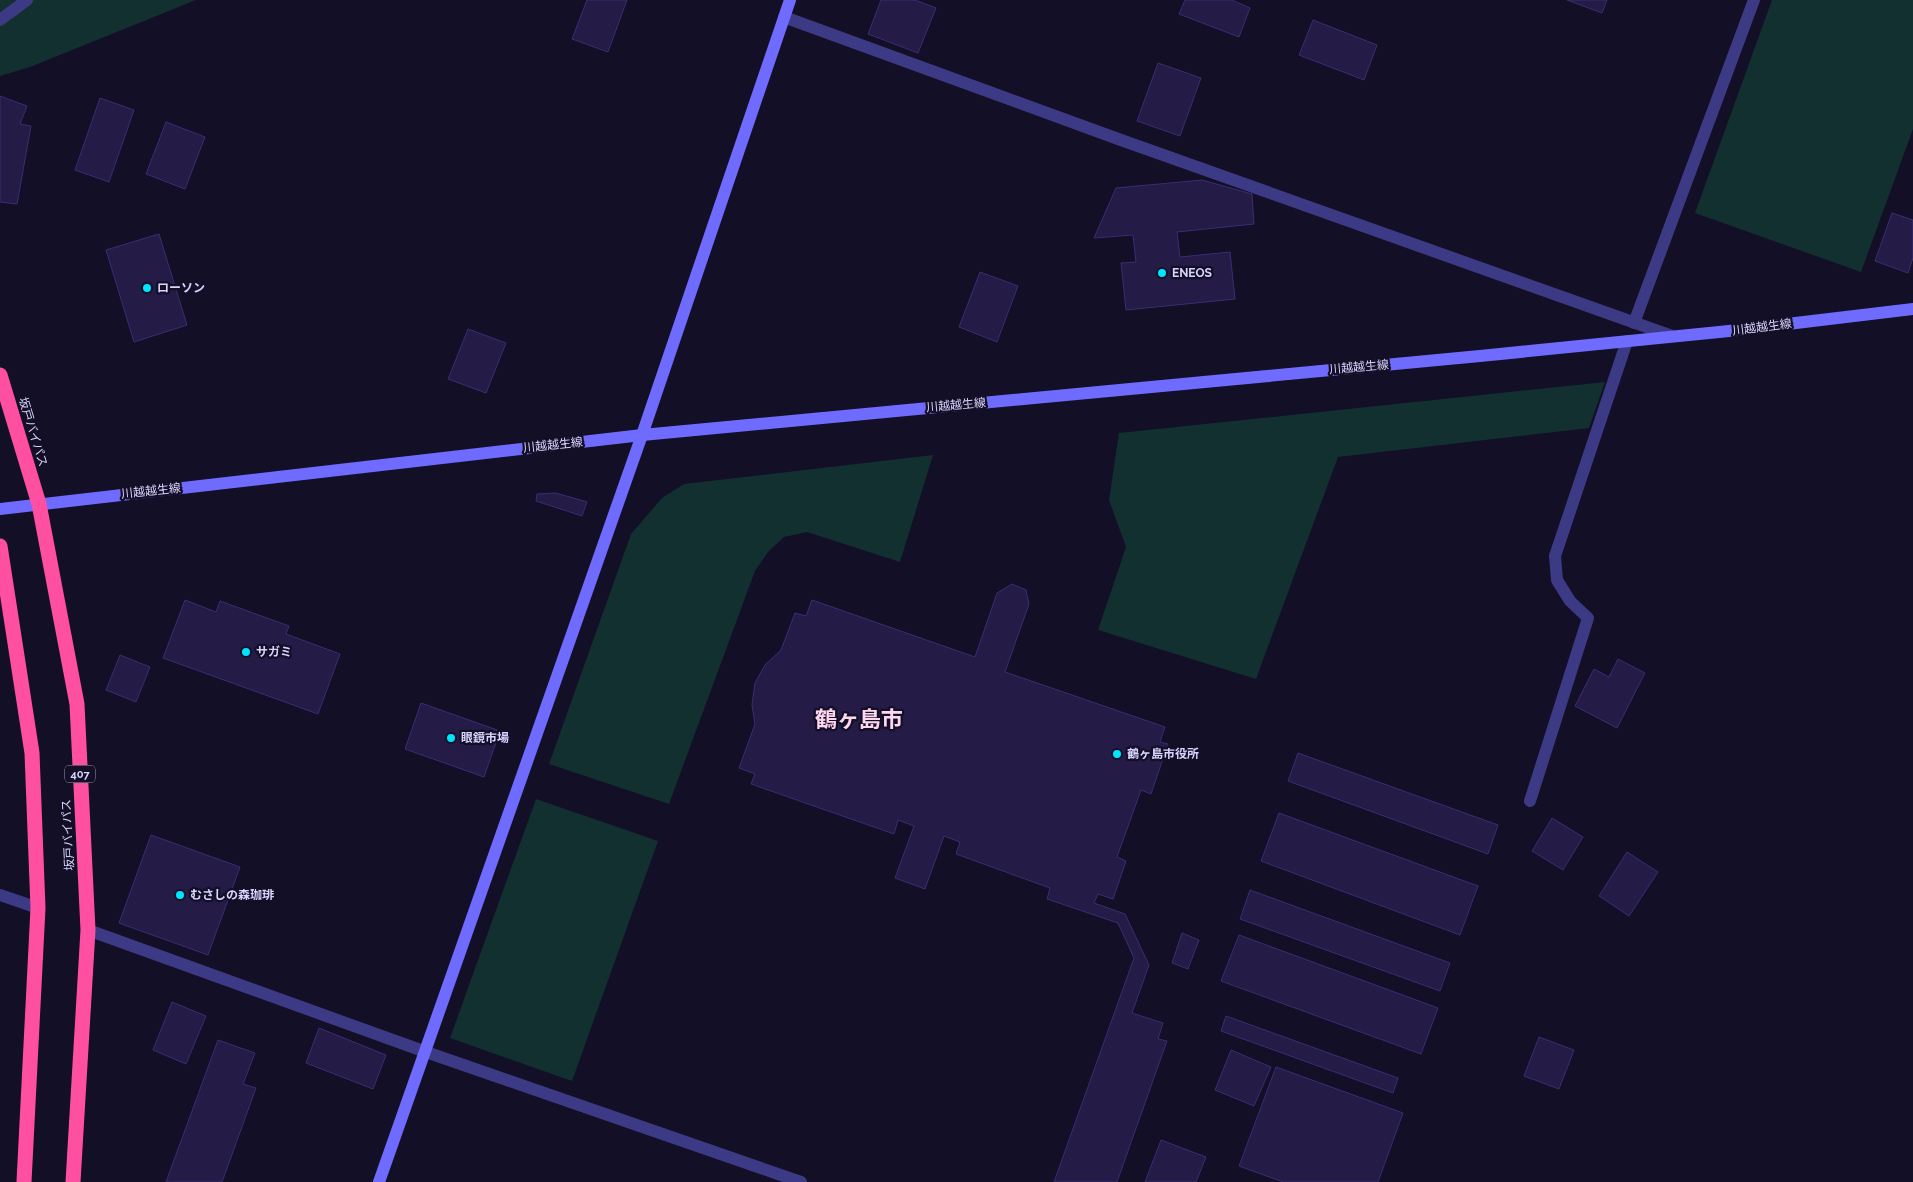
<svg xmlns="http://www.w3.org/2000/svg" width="1913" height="1182" font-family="Raleway,'Noto Sans JP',sans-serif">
<rect width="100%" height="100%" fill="#130f26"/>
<!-- green -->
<g fill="#12302f">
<polygon points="0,0 196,0 30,67 0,76"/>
<polygon points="1772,0 1913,0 1913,129 1861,272 1695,213"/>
<polygon points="1605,382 1589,428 1338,457 1256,679 1098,630 1126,547 1109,500 1119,433"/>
<polygon points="933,455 900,562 807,532 784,537 768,552 755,571 669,804 549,764 631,534 662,498 684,484"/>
<polygon points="536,799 658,841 572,1081 450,1038"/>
</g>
<!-- building -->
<g fill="#241b47" stroke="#3b2d73">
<polygon points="587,0 627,0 608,52 572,39"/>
<polygon points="881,0 915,0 936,8 918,53 868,34"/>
<polygon points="1185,0 1232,0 1250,8 1239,37 1179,14"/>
<polygon points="1567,0 1607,0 1602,13"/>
<polygon points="1313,20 1377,45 1364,80 1299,55"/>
<polygon points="1158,63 1201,78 1180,136 1137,121"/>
<polygon points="0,96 27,106 20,124 31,126 17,204 0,202"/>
<polygon points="100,98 134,110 109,182 75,170"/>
<polygon points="166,122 205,137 185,189 146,174"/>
<polygon points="1202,180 1252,194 1254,224 1177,232 1180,257 1230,252 1235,299 1126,310 1121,263 1136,262 1133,235 1094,238 1116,188"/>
<polygon points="1892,213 1913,220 1913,258 1908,273 1875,261"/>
<polygon points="159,234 187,325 134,342 106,250"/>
<polygon points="980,272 1018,286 997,342 959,327"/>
<polygon points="468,329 506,343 486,393 448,379"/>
<polygon points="556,493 587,502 582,516 536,501 537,494"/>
<polygon points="1012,584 1026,590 1029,604 1005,672 1165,727 1160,742 1168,744 1151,794 1141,790 1117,857 1126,861 1113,899 1098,894 1094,903 1125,914 1149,965 1132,1013 1163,1023 1158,1039 1167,1041 1117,1182 1054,1182 1134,958 1118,923 1047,899 1050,888 956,854 960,842 944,836 925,889 895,878 914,826 898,820 894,834 751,784 755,774 739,768 755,724 752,705 755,683 765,665 781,650 795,613 806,616 812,600 975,657 997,593"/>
<polygon points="185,600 216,612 220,601 289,626 286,634 340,654 318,714 163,658"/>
<polygon points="120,655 150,667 136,702 106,690"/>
<polygon points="1618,659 1645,673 1617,728 1575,706 1594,669 1609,677"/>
<polygon points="421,703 500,731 484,777 405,749"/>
<polygon points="1298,753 1498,825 1488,854 1288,781"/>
<polygon points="1279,813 1478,886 1460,935 1261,861"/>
<polygon points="1552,818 1583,837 1563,870 1532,851"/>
<polygon points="151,835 240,867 208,955 119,923"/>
<polygon points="1627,852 1658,872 1629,916 1599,896"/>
<polygon points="1250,890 1450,963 1440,991 1240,919"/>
<polygon points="1182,933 1199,940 1188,969 1172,963"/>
<polygon points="1239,935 1438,1008 1421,1054 1221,981"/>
<polygon points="172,1002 206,1016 186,1064 153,1050"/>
<polygon points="1226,1016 1398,1078 1393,1093 1221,1031"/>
<polygon points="319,1028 386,1055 373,1089 306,1063"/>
<polygon points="1539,1037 1574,1050 1559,1089 1524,1076"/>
<polygon points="218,1040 255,1053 243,1084 256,1088 222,1182 166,1182"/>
<polygon points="1231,1050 1271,1067 1254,1106 1215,1090"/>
<polygon points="1276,1067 1403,1113 1378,1182 1283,1182 1239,1166"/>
<polygon points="1161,1140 1206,1157 1196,1182 1145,1182"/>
</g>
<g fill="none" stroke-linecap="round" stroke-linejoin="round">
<!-- lane -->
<polyline stroke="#3d3a85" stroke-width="12" points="1530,801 1588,618 1570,601 1557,580 1555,556 1627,341"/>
<!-- street -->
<g stroke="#3d3a85" stroke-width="12">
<polyline points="784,17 1121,140 1672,336"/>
<polyline points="0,20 27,0"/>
<polyline points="1634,323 1754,0"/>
<polyline points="0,895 38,908"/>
<polyline points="88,930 426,1052 801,1182"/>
</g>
<!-- secondary -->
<g stroke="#6f6bff" stroke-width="12">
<polyline points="0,509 642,435 1480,356 1729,331 1913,309"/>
<polyline points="379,1182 642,435 790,0"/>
</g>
<!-- highway -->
<g stroke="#ff4fa3" stroke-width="15">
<polyline points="0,375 39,504 77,704 88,930 73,1182"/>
<polyline points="0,546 32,753 38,908 24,1182"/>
</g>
</g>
<!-- markers -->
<g fill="#00e5ff" stroke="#130f26" stroke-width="2">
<circle cx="1162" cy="273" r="5"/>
<circle cx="147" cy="288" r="5"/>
<circle cx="246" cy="652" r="5"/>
<circle cx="451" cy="738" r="5"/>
<circle cx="1117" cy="754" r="5"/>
<circle cx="180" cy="895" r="5"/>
</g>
<g text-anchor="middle" stroke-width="4.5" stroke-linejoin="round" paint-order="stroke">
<!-- shield labels -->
<rect fill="#130f26" stroke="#9e99be" stroke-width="1" x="65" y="765.5" width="30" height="17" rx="4"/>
<g font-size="11" font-weight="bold" fill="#d9d4ff">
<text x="80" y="778">407</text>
</g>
<!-- poi labels -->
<g font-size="12" font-weight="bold" fill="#d9d4ff" stroke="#130f26" text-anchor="start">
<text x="1172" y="277">ENEOS</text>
<text x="157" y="292">ローソン</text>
<text x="256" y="656">サガミ</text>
<text x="461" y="742">眼鏡市場</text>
<text x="1127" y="758">鶴ヶ島市役所</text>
<text x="190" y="899">むさしの森珈琲</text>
</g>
<!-- street labels -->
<g font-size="12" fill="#d9d4ff" stroke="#130f26">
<text transform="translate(1762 327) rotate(-7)" y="4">川越越生線</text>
<text transform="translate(1359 367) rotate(-5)" y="4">川越越生線</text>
<text transform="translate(956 405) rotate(-5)" y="4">川越越生線</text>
<text transform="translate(33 432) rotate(73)" y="4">坂戸バイパス</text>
<text transform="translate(553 445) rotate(-6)" y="4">川越越生線</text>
<text transform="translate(151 491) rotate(-6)" y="4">川越越生線</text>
<text transform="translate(68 835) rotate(-93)" y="4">坂戸バイパス</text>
</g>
<!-- town labels -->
<g font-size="22" font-weight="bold" fill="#ffd6f0" stroke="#130f26">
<text x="859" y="727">鶴ヶ島市</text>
</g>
</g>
</svg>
